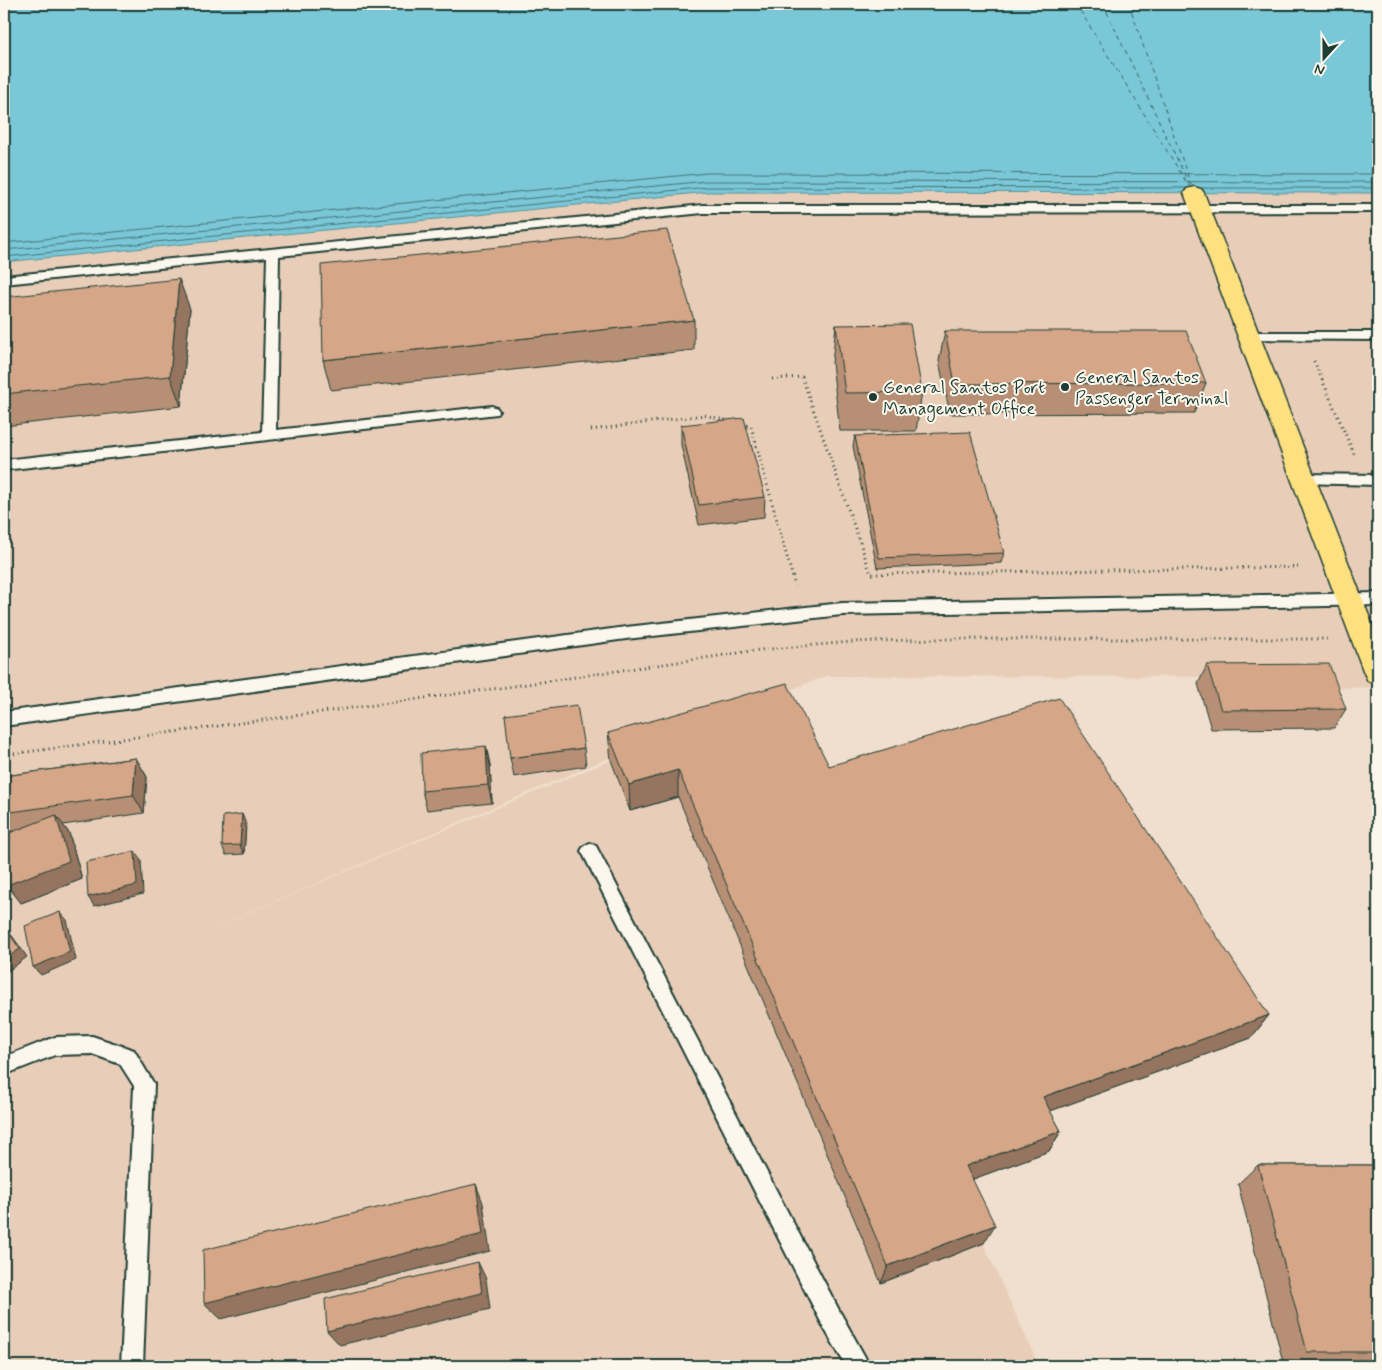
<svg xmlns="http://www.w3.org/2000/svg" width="1382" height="1370" font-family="Mynerve,sans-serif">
<rect width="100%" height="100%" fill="#f0dfce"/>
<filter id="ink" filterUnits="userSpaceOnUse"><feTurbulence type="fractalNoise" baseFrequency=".02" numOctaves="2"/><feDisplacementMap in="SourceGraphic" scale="10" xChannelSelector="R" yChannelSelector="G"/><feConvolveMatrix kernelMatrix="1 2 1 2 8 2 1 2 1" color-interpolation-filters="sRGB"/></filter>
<g filter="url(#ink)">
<!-- built -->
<polygon fill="#e8ceb9" points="708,192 1378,193 1378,687 1327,688 1323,677 827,676 611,757 203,932 611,760 784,711 825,793 1049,726 1251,1038 1032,1118 1049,1151 957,1185 1039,1366 4,1366 4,262"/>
<!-- water -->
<polygon fill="#7ac7d8" stroke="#569096" points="4,4 1378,4 1378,193 708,192 4,262"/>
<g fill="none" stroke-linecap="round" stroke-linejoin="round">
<!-- shore -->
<g stroke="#437476" stroke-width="1">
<polyline points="1202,188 1378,188"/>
<polyline points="4,243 707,173 1378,174"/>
<polyline points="4,250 707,181 1378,182"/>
<polyline points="4,257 708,187 1186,188"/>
</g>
<!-- ferry -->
<g stroke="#36605d" stroke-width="1" stroke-dasharray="4.5 4" stroke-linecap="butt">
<polyline points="1076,4 1190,188"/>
<polyline points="1103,4 1190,186"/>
<polyline points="1129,4 1192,188"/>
</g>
<!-- service casing -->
<g stroke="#1f3d34" stroke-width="4">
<g id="service">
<polygon points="703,205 1378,205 1378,212 703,213 279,256 276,430 492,406 497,408 499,411 497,414 4,470 4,460 262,432 267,257 4,284 4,276"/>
<polygon points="1249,332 1378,332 1378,340 1244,339 1243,336 1244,333"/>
<polygon points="1304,474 1378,475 1378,485 1299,483 1297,479 1299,475"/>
<polygon points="1378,593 1378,605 842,615 626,639 4,726 4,712 626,627 842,603"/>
<polygon points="590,843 596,846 840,1312 870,1366 846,1366 824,1328 584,856 581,851 584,846"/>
<polygon points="92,1036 134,1050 154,1084 143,1366 121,1366 134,1086 120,1064 92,1054 55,1055 4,1075 4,1057 55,1037"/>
</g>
</g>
<!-- primary casing -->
<g stroke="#1f3d34" stroke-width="3">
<polygon id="primary" points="1194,187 1201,189 1204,193 1378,639 1378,684 1368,681 1364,673 1184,193 1187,189"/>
</g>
<!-- path -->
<g stroke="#1f3d34" stroke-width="3" stroke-dasharray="1 4" stroke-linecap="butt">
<polyline points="1314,361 1354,454"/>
<polyline points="772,379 802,377 871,574 1298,567"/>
<polyline points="742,424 751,426 795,586"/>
<polyline points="591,430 704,415 729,421"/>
<polyline points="4,755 507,687 759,650 851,642 937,639 1327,639"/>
</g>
<!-- service -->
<use href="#service" fill="#fbf7ec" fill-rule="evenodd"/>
<!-- primary -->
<use href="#primary" fill="#fde080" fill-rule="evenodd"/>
</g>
<!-- wall -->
<g fill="#b78f74" stroke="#1f3d34">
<polygon points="4,297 190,309 181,406 4,426"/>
<polygon points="694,320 694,350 331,390 323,360"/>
<polygon points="836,325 922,392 916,431 840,431 832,363"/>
<polygon points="945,331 1206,383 1194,413 950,414 939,361"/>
<polygon points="681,425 765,497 764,517 699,525 681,445"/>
<polygon points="855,436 1004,553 1001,563 877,568 853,446"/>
<polygon points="1207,665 1346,709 1334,728 1211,729 1198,684"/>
<polygon points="608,733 829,766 1269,1015 1251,1038 1050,1111 1061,1131 1049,1151 973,1179 984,1243 881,1283 678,797 630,811 611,760"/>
<polygon points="486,746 490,765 492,803 427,810 422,791"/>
<polygon points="584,748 586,766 514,777 510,758"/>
<polygon points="136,758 147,777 144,813 63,825 69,833 82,879 21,903 14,831 4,833 4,776"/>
<polygon points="246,824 244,854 226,855 222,846"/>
<polygon points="1258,1165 1378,1165 1378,1366 1284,1366 1238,1184"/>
</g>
<!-- shaded-wall -->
<g fill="#95745e" stroke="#1f3d34">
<polygon points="179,279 190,309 181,406 170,376"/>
<polygon points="486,746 490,765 492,803 488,785"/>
<polygon points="136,758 147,777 144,813 133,795"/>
<polygon points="678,770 678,797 630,811 629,785"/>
<polygon points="242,814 246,824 244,854 240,845"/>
<polygon points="56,815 69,833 82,879 21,903 7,885"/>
<polygon points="135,851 141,860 143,894 94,906 88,897"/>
<polygon points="4,890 8,895 4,898"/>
<polygon points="60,912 67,920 76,960 41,975 33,967"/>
<polygon points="6,929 13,937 27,957 4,974"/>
<polygon points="1269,1015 1251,1038 1031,1118 1043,1097"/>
<polygon points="1061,1131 1049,1151 957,1185 966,1166"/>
<polygon points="476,1184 483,1203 490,1251 221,1319 204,1303"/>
<polygon points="995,1225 984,1243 881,1283 888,1266"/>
<polygon points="478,1262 486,1279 490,1309 340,1345 327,1331"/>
</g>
<!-- building -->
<g fill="#d5a687" stroke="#1f3d34">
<polygon points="667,230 694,320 323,360 321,265"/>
<polygon points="179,279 170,376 4,394 4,297"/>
<polygon points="910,324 922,392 845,393 836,325"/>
<polygon points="945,331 1186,331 1206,383 955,384"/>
<polygon points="744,418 765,497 699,505 681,425"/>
<polygon points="970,432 1004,553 879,558 855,436"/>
<polygon points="1329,664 1346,709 1221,710 1207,665"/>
<polygon points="787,683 829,766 1059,698 1269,1015 1043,1097 1061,1131 966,1166 995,1225 888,1266 678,770 629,785 608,733"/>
<polygon points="577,705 584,748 510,758 505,715"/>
<polygon points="486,746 488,785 422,791 421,753"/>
<polygon points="136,758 133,795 4,813 4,776"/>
<polygon points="242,814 240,845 222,846 223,816"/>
<polygon points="56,815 69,861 7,885 4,870 4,835"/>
<polygon points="135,851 137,885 88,897 86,862"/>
<polygon points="60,912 70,952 33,967 25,926"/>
<polygon points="6,929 20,949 4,960 4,930"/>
<polygon points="1258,1165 1378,1165 1378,1352 1307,1352"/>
<polygon points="476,1184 483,1234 204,1303 203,1250"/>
<polygon points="478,1262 482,1293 327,1331 325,1299"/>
</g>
</g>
<!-- markers -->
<g fill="#1f3d34" stroke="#fbf7ec" stroke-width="2">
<circle cx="1065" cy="387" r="5"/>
<circle cx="873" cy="397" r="5"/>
</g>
<g text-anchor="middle" stroke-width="4" stroke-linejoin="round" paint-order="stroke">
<!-- poi labels -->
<g font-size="18" fill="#1f3d34" stroke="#fbf7ec" text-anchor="start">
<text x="1075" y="383">General Santos<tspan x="1075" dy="21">Passenger Terminal</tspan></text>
<text x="883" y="393">General Santos Port<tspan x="883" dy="21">Management Office</tspan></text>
</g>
</g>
<!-- margin -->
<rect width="1382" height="1370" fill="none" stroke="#fbf7ec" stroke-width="20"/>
<rect x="10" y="10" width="1362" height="1350" fill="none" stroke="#1f3d34" stroke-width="2" filter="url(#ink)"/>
<!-- north arrow -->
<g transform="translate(1324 58) rotate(201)" stroke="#fbf7ec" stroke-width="4" paint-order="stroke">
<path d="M0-4L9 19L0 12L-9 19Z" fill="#1f3d34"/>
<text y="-8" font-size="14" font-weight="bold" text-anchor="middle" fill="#1f3d34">N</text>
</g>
</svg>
